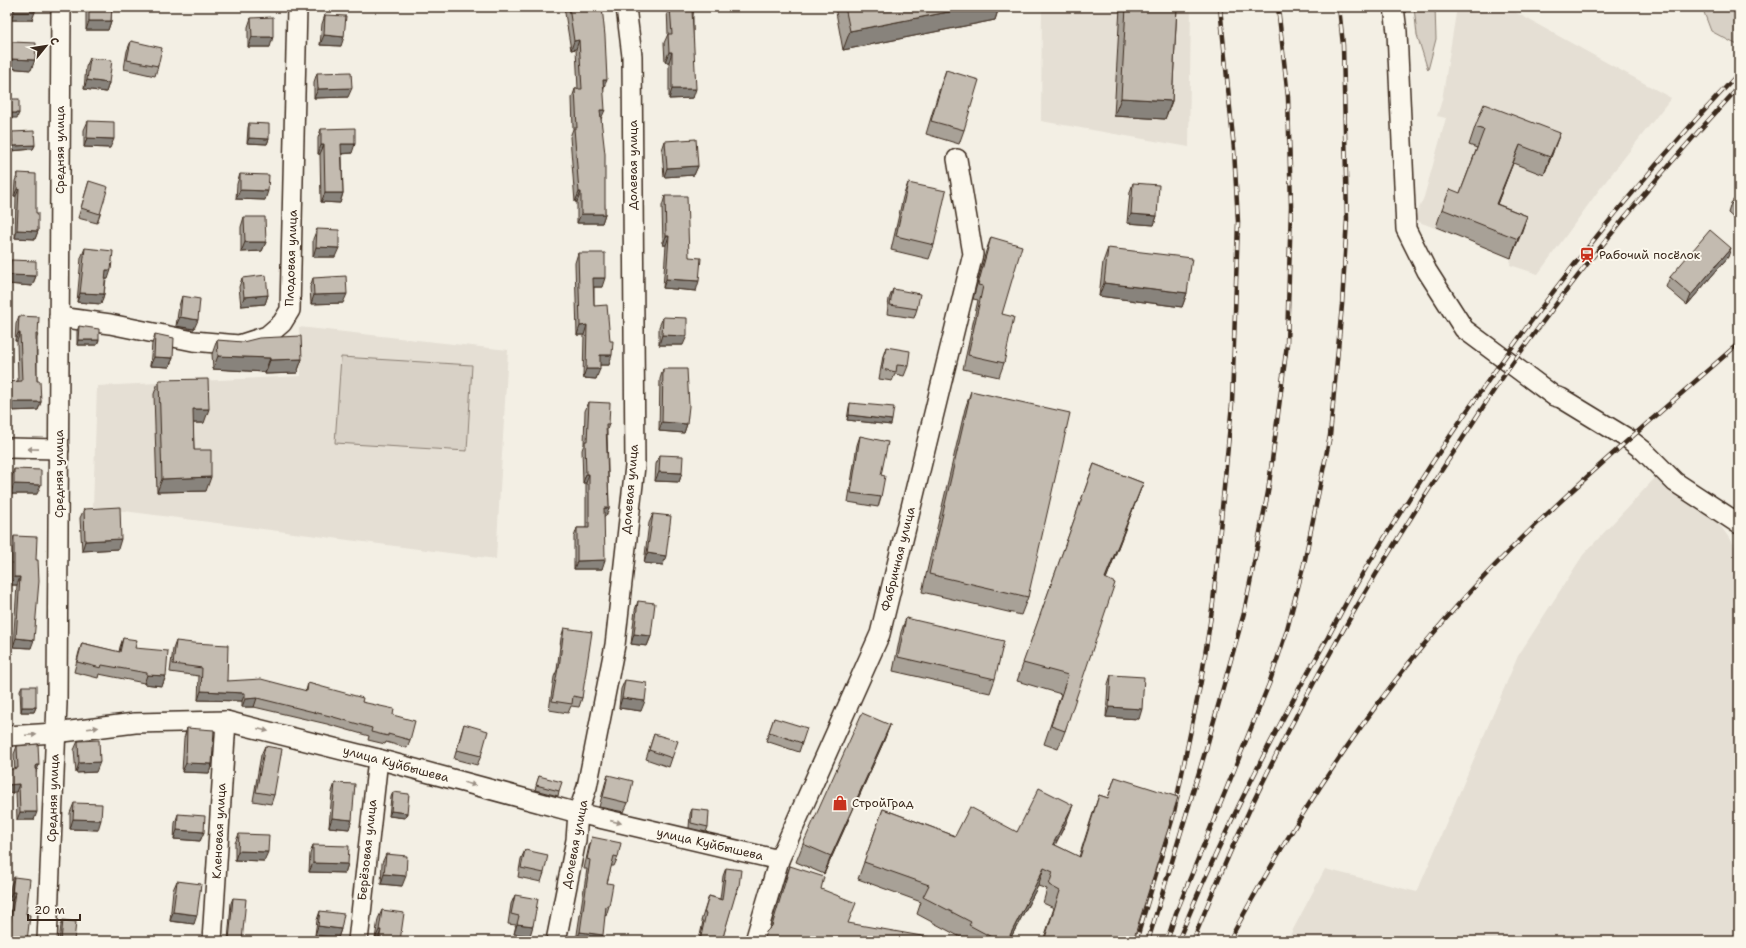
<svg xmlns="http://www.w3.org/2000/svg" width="1746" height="948" font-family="'Shantell Sans',sans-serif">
<rect width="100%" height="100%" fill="#f3efe4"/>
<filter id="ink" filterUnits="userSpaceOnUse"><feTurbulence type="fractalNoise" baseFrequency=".025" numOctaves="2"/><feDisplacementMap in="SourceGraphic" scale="8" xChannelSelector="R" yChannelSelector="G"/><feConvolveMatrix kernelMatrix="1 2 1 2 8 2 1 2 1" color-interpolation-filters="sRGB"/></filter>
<g filter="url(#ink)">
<!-- built -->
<g fill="#e5dfd4">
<polygon points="1042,7 1191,7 1189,147 1041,121"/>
<polygon points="1457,7 1506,7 1671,98 1599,190 1538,274 1510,265 1511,257 1414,220 1424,197 1446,118 1437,116 1442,100"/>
<polygon points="299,327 508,350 496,559 93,507 97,386 301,376"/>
<polygon points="1655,478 1712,514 1739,552 1739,941 1287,941 1325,869 1417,892 1518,656 1583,555"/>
</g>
<!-- green -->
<g fill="#d8d1c6" stroke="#8a7e72">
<polygon points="1414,7 1435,7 1436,39 1428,70 1417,35"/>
<polygon points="1702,7 1739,7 1739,46 1711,31"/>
<polygon points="341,357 472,365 467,451 335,443"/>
</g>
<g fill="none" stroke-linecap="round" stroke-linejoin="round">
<!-- minor casing -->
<g stroke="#3b2a1e" stroke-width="22">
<g id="minor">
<polyline points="1394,7 1397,32 1406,229 1427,271 1464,329 1554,396 1561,398 1630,440 1644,451 1675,482 1739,524"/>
<polyline points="59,317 110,324 193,341 239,345 267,336 282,323 290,310 297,7"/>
<polyline points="7,448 59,449"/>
<polyline points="7,736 55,733 135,723 226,721 378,759 578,813 779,860"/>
<polyline points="47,941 57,703 61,7"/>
<polyline points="212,941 226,721"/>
<polyline points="358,941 378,759"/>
<polyline points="556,941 576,840 578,813 587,787 615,645 635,466 632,56 626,7"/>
<polyline points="755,941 779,860 880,634 973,254 957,159"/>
</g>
</g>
<!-- minor -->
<use href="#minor" stroke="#fbf7ec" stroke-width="19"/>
<!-- rail casing -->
<g stroke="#3b2a1e" stroke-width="4.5">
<g id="rail">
<polyline points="1136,941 1173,817 1201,681 1213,603 1232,404 1238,222 1234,149 1220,7"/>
<polyline points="1148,941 1206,749 1244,613 1268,492 1287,344 1291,206 1288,97 1278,7"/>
<polyline points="1167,941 1176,913 1269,684 1286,633 1304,564 1330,436 1342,305 1347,219 1343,45 1339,7"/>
<path d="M1178 941C1221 836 1272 735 1328 637 1343 609 1357 581 1374 555 1479 382 1600 220 1739 73"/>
<path d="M1193 941C1259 772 1347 613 1447 462 1469 430 1489 396 1512 364 1582 266 1657 175 1739 87"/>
<path d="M1229 941C1293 822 1367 707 1457 606 1542 511 1644 427 1739 343"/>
</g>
</g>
<!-- rail -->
<use href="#rail" stroke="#fbf7ec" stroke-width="3" stroke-dasharray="9" stroke-linecap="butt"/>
</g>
<!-- wall -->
<g fill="#a8a197" stroke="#3b2a1e">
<polygon points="11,7 35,7 32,20 11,20"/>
<polygon points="86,7 112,7 111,21 108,30 86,30"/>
<polygon points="564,7 602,7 604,87 601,119 605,214 602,223 577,223 577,202 575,202 570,137 573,129 572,98 575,89 578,89 576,49 571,50"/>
<polygon points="667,7 694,7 693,16 693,98 669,99 669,62 665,62 664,43 668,34"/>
<polygon points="835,7 999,7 995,20 843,50"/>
<polygon points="1120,7 1177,7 1172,101 1165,119 1114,116"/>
<polygon points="325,15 341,46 320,45 322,24"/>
<polygon points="251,18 270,47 248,47 248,27"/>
<polygon points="131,41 158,66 155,76 124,69 127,51"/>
<polygon points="11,42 31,70 7,68 8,51"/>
<polygon points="90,58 109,83 106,92 84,89 86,67"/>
<polygon points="946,70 964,130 959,144 926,134 941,84"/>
<polygon points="317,73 348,97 314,98 314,82"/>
<polygon points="88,121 110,148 84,147 84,130"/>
<polygon points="249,123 269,139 267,144 247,143 248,128"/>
<polygon points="1475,127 1553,152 1544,175 1513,163 1497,204 1527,216 1511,258 1436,227 1442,209 1460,193 1477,148 1469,145"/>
<polygon points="321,129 352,153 342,154 343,193 340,203 321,202 320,154 318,154 318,138"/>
<polygon points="12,132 35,145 33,149 11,151 10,137"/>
<polygon points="665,141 698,166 694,175 664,177 662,150"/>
<polygon points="18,173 36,213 38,231 35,239 15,238 16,196 14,196 15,181"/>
<polygon points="240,174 265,200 236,199 237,184"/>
<polygon points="89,181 100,214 97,223 78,218 86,191"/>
<polygon points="908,183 934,245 929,259 891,250 903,197"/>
<polygon points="1133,183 1157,216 1154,225 1127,223 1130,192"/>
<polygon points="1739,194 1739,223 1728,213 1731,203"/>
<polygon points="665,196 689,257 696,291 663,288 666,245 663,245 662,206"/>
<polygon points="244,217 266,242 262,251 241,252 241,227"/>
<polygon points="317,229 335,257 313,257 313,239"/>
<polygon points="991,237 1002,314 1004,363 999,377 963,369 978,300 973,299 986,251"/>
<polygon points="85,248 108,279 106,279 104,294 101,304 77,302 81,258"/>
<polygon points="1108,248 1187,293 1182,307 1099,296 1103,262"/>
<polygon points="578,253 602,287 594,287 594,306 609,365 600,365 596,379 583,378 584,335 577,335 575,263"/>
<polygon points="1728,257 1687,305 1666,287 1670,277"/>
<polygon points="11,260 36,276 32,286 7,284 7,269"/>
<polygon points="242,278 268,295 265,304 241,306 239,287"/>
<polygon points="313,278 343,303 311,304 310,287"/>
<polygon points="893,289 917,309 914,318 887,314 889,299"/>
<polygon points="182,296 194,329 176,326 179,306"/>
<polygon points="19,316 38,334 37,338 37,381 41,402 38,410 7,411 7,388 9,382 18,381 17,341 15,341 16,324"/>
<polygon points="663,317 683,345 659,345 659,327"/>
<polygon points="79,326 97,345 77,345 77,331"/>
<polygon points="155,334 173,358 169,367 150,366 152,344"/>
<polygon points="217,340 302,359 297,373 265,374 265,372 213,369 212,354"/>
<polygon points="886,347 908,366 904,376 895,374 892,381 879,379 883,356"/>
<polygon points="663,369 687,424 684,433 659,431 660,379"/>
<polygon points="159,380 204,423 193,423 194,450 206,491 157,492 154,394"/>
<polygon points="971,391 1028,597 1021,615 922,592 965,409"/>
<polygon points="589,402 609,424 607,430 609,508 606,516 604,516 602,569 574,569 574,537 577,528 586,528 586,483 583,483 582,450 584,444 585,411"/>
<polygon points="850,403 891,425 847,420 849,407"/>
<polygon points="860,436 881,475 881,497 878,507 848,502 857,445"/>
<polygon points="660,455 682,473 679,482 655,481 656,464"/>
<polygon points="1094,464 1143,483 1106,579 1065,731 1058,749 1044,744 1061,694 1017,681"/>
<polygon points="14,469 37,494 10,494 11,478"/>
<polygon points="84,509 118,549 82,551 80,518"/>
<polygon points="653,514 663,565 644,563 649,523"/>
<polygon points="14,536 36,560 31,648 13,647 17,585 11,585 11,544"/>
<polygon points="638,601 651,636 647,646 631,644 635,610"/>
<polygon points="906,618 995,679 990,693 893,671 901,632"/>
<polygon points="564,628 582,698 579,707 571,706 568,713 549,710 554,677 557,670 561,638"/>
<polygon points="123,638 135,648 166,676 162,686 144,684 144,683 99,674 98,678 74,672 79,652 82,643 119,652 120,647"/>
<polygon points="176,641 227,681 306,691 308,683 362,702 393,715 410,740 407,748 386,742 385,744 368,740 369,736 327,724 254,707 242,707 242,701 198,700 199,676 170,672 173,649"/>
<polygon points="1111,675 1139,719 1106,717 1108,684"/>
<polygon points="625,680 641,711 619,708 621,689"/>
<polygon points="22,686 36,707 34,712 21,712 20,690"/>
<polygon points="774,718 802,743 799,752 766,741"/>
<polygon points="464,724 481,756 477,765 454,759 461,734"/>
<polygon points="890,725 883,743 824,874 796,862 803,844"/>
<polygon points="187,728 212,764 209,773 182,772 184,738"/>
<polygon points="654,734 672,758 669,767 646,759"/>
<polygon points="78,741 96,772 76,773 74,750"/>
<polygon points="17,746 36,773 34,820 17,820 16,792 14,754"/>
<polygon points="265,746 274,795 271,804 253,801 261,755"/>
<polygon points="608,775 628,803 624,812 599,807 605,784"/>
<polygon points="539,776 559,791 558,796 535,790"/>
<polygon points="1115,777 1133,941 1043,941 1054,908 1043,903 1047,889 1038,886 1009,941 963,941 964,939 917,914 921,902 858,879 883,809 955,836 1017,832 1066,823 1055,845 1079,857 1093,813 1099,795 1108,798"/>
<polygon points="335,783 349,829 329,827 332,792"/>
<polygon points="393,792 407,813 405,818 389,816 391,797"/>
<polygon points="74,803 98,830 70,829 70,813"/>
<polygon points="692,809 708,827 706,832 689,828 690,814"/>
<polygon points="178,814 204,832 200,841 174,839 175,823"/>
<polygon points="239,834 264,861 235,860 235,843"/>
<polygon points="592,837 618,857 614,866 611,866 607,883 609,906 606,916 605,915 600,941 576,941 587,869 584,869 589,846"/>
<polygon points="313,845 348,864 345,873 309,872 310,854"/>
<polygon points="525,850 544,873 541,882 518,877 521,859"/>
<polygon points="386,854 402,886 381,884 382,863"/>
<polygon points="790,866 821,889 848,923 770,928 783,884"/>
<polygon points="726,868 739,886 736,894 735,894 723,937 725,941 699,941 703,921 701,921 709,896 720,899 723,876"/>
<polygon points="14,877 27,941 7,941 12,901 9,900 11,885"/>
<polygon points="177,881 194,924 170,921 173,890"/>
<polygon points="515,895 530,936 514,934 516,925 508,924 511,904"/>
<polygon points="233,898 242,941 228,941 231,903"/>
<polygon points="382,910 400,941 377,941 378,940 375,939 378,919"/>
<polygon points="320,911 341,929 338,938 315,935 317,920"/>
<polygon points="63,920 74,941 59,941 61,925"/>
</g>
<!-- shaded-wall -->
<g fill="#88837b" stroke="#3b2a1e">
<polygon points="974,7 999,7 995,20 843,50 850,31"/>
<polygon points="14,12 35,12 32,20 11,20"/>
<polygon points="89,21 111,21 108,30 86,30"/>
<polygon points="324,35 344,37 341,46 320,45"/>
<polygon points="252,37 273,37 270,47 248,47"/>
<polygon points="579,40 576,49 571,50 574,41"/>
<polygon points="669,52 672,52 669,62 665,62"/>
<polygon points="10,59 35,60 31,70 7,68"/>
<polygon points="87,80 109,83 106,92 84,89"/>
<polygon points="603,80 607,80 603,89"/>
<polygon points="352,88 348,97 314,98 318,89"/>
<polygon points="672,89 696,89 693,98 669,99"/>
<polygon points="1121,98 1172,101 1165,119 1114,116"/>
<polygon points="600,110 605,110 601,119 596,120"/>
<polygon points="7,113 19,113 17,118 7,118"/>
<polygon points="1560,133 1553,152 1544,175 1550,157"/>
<polygon points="87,138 114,139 110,148 84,147"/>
<polygon points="249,138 269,139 267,144 247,143"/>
<polygon points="341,144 355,144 352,153 338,154"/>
<polygon points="35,145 33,149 11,151 13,146"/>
<polygon points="321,145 324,145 320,154 318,154"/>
<polygon points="1520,145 1513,163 1490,222 1496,204"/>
<polygon points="698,166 694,175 664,177 667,168"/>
<polygon points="17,189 19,189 16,196 14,196"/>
<polygon points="240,190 268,191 265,200 236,199"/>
<polygon points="579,192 581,192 577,202 575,202"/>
<polygon points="325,193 343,193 340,203 321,202"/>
<polygon points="581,214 605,214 602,223 577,223"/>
<polygon points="1131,214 1157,216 1154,225 1127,223"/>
<polygon points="1527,216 1521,234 1511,258 1518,239"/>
<polygon points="17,230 38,231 35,239 15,238"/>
<polygon points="666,236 669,236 666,245 663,245"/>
<polygon points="245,242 266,242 262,251 241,252"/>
<polygon points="316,247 339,248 335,257 313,257"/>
<polygon points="1731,248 1728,257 1687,305 1691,295"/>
<polygon points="106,270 111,270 108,279 103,279"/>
<polygon points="10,275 36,276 32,286 7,284 7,282"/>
<polygon points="593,278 605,278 602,287 590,287"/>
<polygon points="666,279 699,281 696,291 663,288"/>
<polygon points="1104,283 1187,293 1182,307 1099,296"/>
<polygon points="80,293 104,294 101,304 77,302"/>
<polygon points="347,294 343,303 311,304 314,295"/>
<polygon points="268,295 265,304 241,306 244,297"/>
<polygon points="180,317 198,320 194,329 176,326"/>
<polygon points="587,325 584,335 577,335 580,326"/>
<polygon points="18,333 20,333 17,341 15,341"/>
<polygon points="662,335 687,336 683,345 659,345"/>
<polygon points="78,340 99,340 97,345 77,345"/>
<polygon points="600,355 612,355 609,365 596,365"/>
<polygon points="218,356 270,358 265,372 213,369"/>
<polygon points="154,357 173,358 169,367 150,366"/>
<polygon points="302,359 297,373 265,374 270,360"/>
<polygon points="586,369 600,369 596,379 583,378"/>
<polygon points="10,402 41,402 38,410 7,411"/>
<polygon points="193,409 209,409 204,423 187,423"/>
<polygon points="849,415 892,420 891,425 847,420"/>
<polygon points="662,422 687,424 684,433 659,431"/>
<polygon points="659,472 682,473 679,482 655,481"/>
<polygon points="586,474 589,474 586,483 583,483"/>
<polygon points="211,477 206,491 157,492 162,479"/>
<polygon points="1143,483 1136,501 1099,597 1105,578"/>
<polygon points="14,484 41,485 37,494 10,494"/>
<polygon points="604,508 609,508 606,516 601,516"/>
<polygon points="121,539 118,549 82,551 85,541"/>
<polygon points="647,553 666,556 663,565 644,563"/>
<polygon points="605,560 602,569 574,569 577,561"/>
<polygon points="14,577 20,577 17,585 11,585"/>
<polygon points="634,634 651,636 647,646 631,644"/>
<polygon points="16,638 34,640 31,648 13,647"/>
<polygon points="147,675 166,676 162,686 144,684"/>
<polygon points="201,691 245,693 242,701 198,700"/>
<polygon points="257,698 254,707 242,707 245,699"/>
<polygon points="622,698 645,701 641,711 619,708"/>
<polygon points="22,707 36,707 34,712 21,712"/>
<polygon points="1109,707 1142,709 1139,719 1106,717"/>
<polygon points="890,725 883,743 824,874 831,856"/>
<polygon points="100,762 96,772 76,773 79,763"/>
<polygon points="186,763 212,764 209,773 182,772"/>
<polygon points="36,765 39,765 36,773"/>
<polygon points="19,784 16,792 7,793 7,785"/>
<polygon points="1073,805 1066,823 1047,861 1053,844"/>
<polygon points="391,811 407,813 405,818 389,816"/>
<polygon points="20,812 37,812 34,820 17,820"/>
<polygon points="332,818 352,820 349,829 329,827"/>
<polygon points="73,819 101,820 98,830 70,829"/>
<polygon points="177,830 204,832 200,841 174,839"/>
<polygon points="238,851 268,852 264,861 235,860"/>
<polygon points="313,863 348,864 345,873 309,872"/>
<polygon points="1044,868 1038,886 1009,941 1007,941"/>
<polygon points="384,874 406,876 402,886 381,884"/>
<polygon points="738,886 739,886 736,894 735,894"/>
<polygon points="12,892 15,892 12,901 9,900"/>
<polygon points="173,912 197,915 194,924 170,921"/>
<polygon points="517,924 533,926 530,936 514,934"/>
<polygon points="318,926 341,929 338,938 315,935"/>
<polygon points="379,930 381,930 378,940 375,939"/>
<polygon points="580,932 603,935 600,941 576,941"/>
</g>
<!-- building -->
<g fill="#c3bbb0" stroke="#3b2a1e">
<rect x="14" y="7" width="21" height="5"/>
<polygon points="89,7 112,7 111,21 89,21"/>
<polygon points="569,7 602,7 605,36 607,80 603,80 605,110 600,110 605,154 605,214 581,214 581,192 579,192 574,128 577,128 575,89 582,89 579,40 574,41"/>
<polygon points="670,7 694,7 695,10 692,10 696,89 672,89 672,52 669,52 668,34 672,34"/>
<polygon points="845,7 974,7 850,31"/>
<polygon points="1126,7 1177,7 1172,101 1121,98"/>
<polygon points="325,15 346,16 344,37 324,35"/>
<polygon points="273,17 273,37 252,37 251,18"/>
<polygon points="131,41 162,48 158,66 127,60"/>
<polygon points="11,42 36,43 35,60 10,59"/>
<polygon points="90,58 112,60 109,83 87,80"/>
<polygon points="946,70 979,80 964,130 931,121"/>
<polygon points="351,72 352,88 318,89 317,73"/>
<rect x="7" y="99" width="12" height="14"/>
<polygon points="1484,104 1560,133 1550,157 1520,145 1496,204 1527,216 1518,239 1442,209 1450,189 1460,193 1484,130 1475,127"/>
<polygon points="88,121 114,122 114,139 87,138"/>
<polygon points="249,123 269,124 269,139 249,138"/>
<polygon points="355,128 355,144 341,144 343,193 325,193 324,145 321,145 321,129"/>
<polygon points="34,131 35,145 13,146 12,132"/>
<polygon points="696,139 698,166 667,168 665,141"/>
<polygon points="18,173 36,174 36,213 38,213 38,231 17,230 19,189 17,189"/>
<polygon points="240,174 269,175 268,191 240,190"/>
<polygon points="89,181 108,187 100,214 81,208"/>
<polygon points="908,183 946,191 934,245 896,236"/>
<polygon points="1133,183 1159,185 1157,216 1131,214"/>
<polygon points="1739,194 1739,210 1731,203"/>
<polygon points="665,196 687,196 689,257 701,258 699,281 666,279 669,236 666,236"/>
<polygon points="244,217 265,217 266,242 245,242"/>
<polygon points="317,229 339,230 339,248 316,247"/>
<polygon points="1710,230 1731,248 1691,295 1670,277"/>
<polygon points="991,237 1022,246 1002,314 1014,317 1004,363 968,355 983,286 978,285"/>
<polygon points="85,248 113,251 111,270 106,270 104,294 80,293"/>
<polygon points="1108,248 1192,258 1187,293 1104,283"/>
<polygon points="578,253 605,253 605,278 593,278 594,306 607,305 610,341 613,341 612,355 600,355 600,369 586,369 587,325 580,326"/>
<polygon points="11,260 36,261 36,276 10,275"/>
<polygon points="266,275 268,295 244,297 242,278"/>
<polygon points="346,276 347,294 314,295 313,278"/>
<polygon points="893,289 920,294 917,309 890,305"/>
<polygon points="182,296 200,299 198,320 180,317"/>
<polygon points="19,316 39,317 38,334 36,334 37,381 40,381 41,402 10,402 9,382 22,381 20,333 18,333"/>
<polygon points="663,317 687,318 687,336 662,335"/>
<polygon points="79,326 99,329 99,340 78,340"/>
<polygon points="155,334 174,338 173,358 154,357"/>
<polygon points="301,336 302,359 270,360 270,358 218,356 217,340 243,342 259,338"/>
<polygon points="886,347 910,351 908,366 897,365 896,372 882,369"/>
<polygon points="663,369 687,369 689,406 687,424 662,422"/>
<polygon points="208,379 209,409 193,409 194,450 211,450 211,477 162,479 159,380"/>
<polygon points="971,391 1070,413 1028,597 929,574"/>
<polygon points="589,402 610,403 609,424 606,424 609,508 604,508 605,560 577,561 577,528 589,528 589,474 586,474 585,441 587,441"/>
<polygon points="850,403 894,407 892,420 849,415"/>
<polygon points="860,436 888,442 881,475 885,476 881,497 851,493"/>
<polygon points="660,455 683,456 682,473 659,472"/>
<polygon points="1094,464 1143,483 1105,578 1115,583 1065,731 1051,726 1068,675 1023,663"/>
<polygon points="14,469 41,470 41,485 14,484"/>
<polygon points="120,507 121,539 85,541 84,509"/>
<polygon points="653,514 671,516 666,556 647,553"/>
<polygon points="14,536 37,537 36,560 38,560 39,581 34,640 16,638 20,577 14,577"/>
<polygon points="638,601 655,603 651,636 634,634"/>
<polygon points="906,618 1004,641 995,679 898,657"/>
<polygon points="564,628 592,632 582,698 573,696 572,704 552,701 558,668 559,668"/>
<polygon points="123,638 137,640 135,648 168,651 166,676 147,675 147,673 102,665 101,668 77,662 82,643 120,652"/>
<polygon points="176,641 193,643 228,645 227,681 261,679 307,691 308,683 363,698 362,702 394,709 393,715 415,721 410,740 388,734 388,736 371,732 372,728 330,716 257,698 245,699 245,693 201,691 202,668 173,664"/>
<polygon points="1111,675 1144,677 1142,709 1109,707"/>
<polygon points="625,680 647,683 645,701 622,698"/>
<rect x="22" y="686" width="14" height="21"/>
<polygon points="862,713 890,725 831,856 803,844"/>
<polygon points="774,718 807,728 802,743 769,732"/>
<polygon points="464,724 488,731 481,756 457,750"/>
<polygon points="187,728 214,730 212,764 186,763"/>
<polygon points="654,734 678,741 672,758 649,750"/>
<polygon points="99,740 100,762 79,763 78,741"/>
<polygon points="38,744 39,765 36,765 37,812 20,812 19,784 7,785 7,770 18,768 17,746"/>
<polygon points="265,746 282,749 274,795 256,792"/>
<polygon points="608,775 633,781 628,803 603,797"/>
<polygon points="539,776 562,782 559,791 536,785"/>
<polygon points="1115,777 1178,797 1133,941 1044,941 1060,891 1049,885 1053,872 1044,868 1007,941 999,941 969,925 971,922 923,897 929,885 864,862 883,809 955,836 970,807 1017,832 1039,788 1073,805 1053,844 1080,857 1099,795 1108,798"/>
<polygon points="335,783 355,784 352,820 332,818"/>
<polygon points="393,792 409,794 407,813 391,811"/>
<polygon points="74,803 102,804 101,820 73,819"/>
<polygon points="692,809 709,811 708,827 691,823"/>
<polygon points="178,814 205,816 204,832 177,830"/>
<polygon points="239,834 269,835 268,852 238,851"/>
<polygon points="592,837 621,843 618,857 614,856 607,883 613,884 609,906 606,906 603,935 580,932 590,860 587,859"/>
<polygon points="313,845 349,846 348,864 313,863"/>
<polygon points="525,850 548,855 544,873 521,868"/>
<polygon points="386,854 407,856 406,876 384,874"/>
<polygon points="790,866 824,877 821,889 856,903 848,923 950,941 763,941 766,932 772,926"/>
<polygon points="726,868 741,870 739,886 738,886 723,937 725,937 725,941 700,941 706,913 704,913 709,896 722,900"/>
<polygon points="14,877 30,879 26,914 30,915 27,941 8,941 15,892 12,892"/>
<polygon points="177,881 201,884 197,915 173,912"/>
<polygon points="515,895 538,899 533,926 517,924 519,916 511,914"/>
<polygon points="233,898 246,899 242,941 229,940"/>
<polygon points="382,910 404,913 400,941 379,941 381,930 379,930"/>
<polygon points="320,911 344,914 341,929 318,926"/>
<polygon points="63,920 76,922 74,941 61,941"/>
</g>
<!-- one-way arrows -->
<defs><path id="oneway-solid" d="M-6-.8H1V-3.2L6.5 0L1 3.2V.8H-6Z"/></defs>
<g fill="#9b9085">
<use href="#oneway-solid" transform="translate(33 449) rotate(-179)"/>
<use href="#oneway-solid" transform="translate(93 728) rotate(-7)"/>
<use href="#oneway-solid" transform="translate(263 730) rotate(14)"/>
<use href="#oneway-solid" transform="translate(31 735) rotate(-3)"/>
<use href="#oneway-solid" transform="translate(470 784) rotate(15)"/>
<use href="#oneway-solid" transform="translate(616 822) rotate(13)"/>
</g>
</g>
<!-- icons -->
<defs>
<g id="station-bare" transform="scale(1.2)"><path d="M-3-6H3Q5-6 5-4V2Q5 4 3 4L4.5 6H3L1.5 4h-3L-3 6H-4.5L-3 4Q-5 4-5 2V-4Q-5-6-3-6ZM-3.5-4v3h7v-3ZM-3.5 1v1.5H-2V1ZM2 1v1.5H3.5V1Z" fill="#c8321e" stroke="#fbf7ec" stroke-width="2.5" paint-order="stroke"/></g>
<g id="shop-bare" transform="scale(1.2)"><path d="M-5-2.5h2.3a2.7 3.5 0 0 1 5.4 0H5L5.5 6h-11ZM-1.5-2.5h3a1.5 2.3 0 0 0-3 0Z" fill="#c8321e" stroke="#fbf7ec" stroke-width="2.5" paint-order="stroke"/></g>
</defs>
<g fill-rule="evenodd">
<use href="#station-bare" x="1587" y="255"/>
<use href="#shop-bare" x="840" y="803"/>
</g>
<g text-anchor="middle" stroke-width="4" stroke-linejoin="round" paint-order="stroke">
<!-- street labels -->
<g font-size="12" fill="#3b2a1e" stroke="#fbf7ec">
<text transform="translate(60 150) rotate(-90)" y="4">Средняя улица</text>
<text transform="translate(633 165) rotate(-90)" y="4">Долевая улица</text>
<text transform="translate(291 258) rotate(-88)" y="4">Плодовая улица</text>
<text transform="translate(59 474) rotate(-90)" y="4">Средняя улица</text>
<text transform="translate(630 489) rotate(-85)" y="4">Долевая улица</text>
<text transform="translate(898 559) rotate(-76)" y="4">Фабричная улица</text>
<text transform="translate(396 764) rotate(15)" y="4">улица Куйбышева</text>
<text transform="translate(53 798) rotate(-88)" y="4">Средняя улица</text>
<text transform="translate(219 831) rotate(-87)" y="4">Кленовая улица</text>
<text transform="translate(575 844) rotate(-79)" y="4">Долевая улица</text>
<text transform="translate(710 844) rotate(13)" y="4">улица Куйбышева</text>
<text transform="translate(367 850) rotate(-84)" y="4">Берёзовая улица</text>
</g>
<!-- poi labels -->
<g font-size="12" fill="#3b2a1e" stroke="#fbf7ec" text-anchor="start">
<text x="1599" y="259">Рабочий посёлок</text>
<text x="852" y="807">СтройГрад</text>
</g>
</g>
<!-- margin -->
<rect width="1746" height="948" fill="none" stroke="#fbf7ec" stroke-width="24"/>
<rect x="12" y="12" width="1722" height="924" fill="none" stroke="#3b2a1e" stroke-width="1.5" filter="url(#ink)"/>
<!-- north arrow -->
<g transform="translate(46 46) rotate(60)" stroke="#fbf7ec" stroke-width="3" paint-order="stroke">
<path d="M0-3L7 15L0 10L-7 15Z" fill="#3b2a1e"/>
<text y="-6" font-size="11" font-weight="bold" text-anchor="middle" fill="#3b2a1e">С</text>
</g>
<!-- scale -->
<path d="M28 914v6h52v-6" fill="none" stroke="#3b2a1e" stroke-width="2"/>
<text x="34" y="914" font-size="12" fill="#3b2a1e" stroke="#fbf7ec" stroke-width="3" paint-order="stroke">20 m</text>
</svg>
